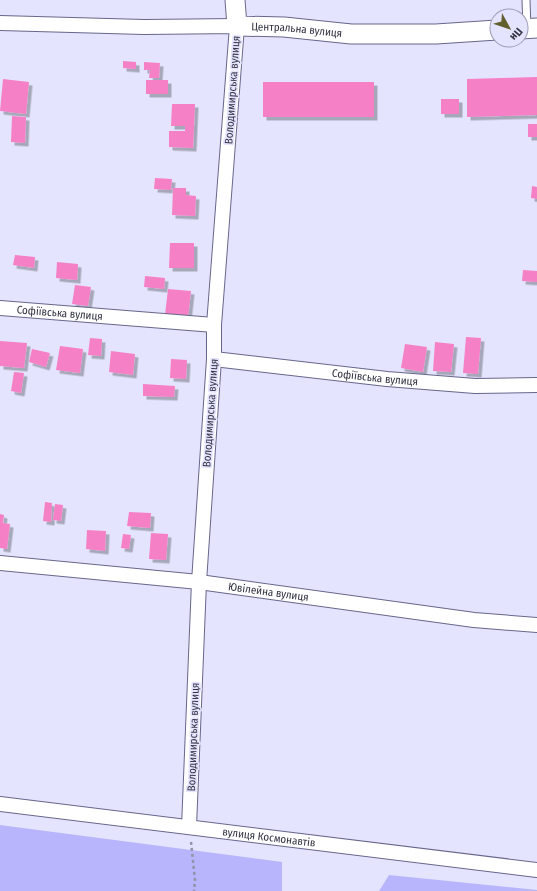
<svg xmlns="http://www.w3.org/2000/svg" width="537" height="891" font-family="'Fira Sans Condensed',sans-serif">
<defs>
<filter id="shadow"><feDropShadow dx="3.5" dy="3.5" stdDeviation="0" flood-color="#0004"/></filter>
</defs>
<rect width="100%" height="100%" fill="#e4e4fe"/>
<!-- green -->
<g fill="#b8b5fd">
<polygon points="0,825 282,862 282,891 0,891"/>
<polygon points="389,875 537,890 537,891 379,891"/>
</g>
<!-- building -->
<g fill="#f680c5" filter="url(#shadow)">
<polygon points="123,61 136,62 136,69 123,68"/>
<polygon points="144,62 160,63 159,78 149,78 150,70 144,70"/>
<polygon points="537,77 537,115 467,117 467,79"/>
<polygon points="3,79 29,82 26,114 0,111"/>
<rect x="146" y="80" width="22" height="14"/>
<rect x="263" y="82" width="111" height="35"/>
<rect x="441" y="99" width="18" height="15"/>
<polygon points="172,104 195,104 193,148 169,147 169,131 185,131 185,126 171,126"/>
<polygon points="12,116 26,117 25,143 11,142"/>
<rect x="528" y="124" width="9" height="13"/>
<polygon points="155,178 172,179 171,190 154,189"/>
<polygon points="532,186 537,187 537,199 531,198"/>
<polygon points="173,188 186,188 186,195 196,196 195,216 172,215"/>
<polygon points="170,243 194,243 194,268 169,268"/>
<polygon points="15,255 35,257 34,268 13,265"/>
<polygon points="57,262 78,264 77,280 56,278"/>
<polygon points="523,270 537,271 537,282 522,281"/>
<polygon points="145,276 165,278 164,289 144,287"/>
<polygon points="75,285 91,287 88,306 72,304"/>
<polygon points="168,289 191,291 188,318 165,315"/>
<polygon points="466,337 481,338 478,374 463,373"/>
<polygon points="90,338 102,339 101,356 88,355"/>
<polygon points="0,341 27,343 24,368 0,366"/>
<polygon points="435,342 454,344 451,372 433,371"/>
<polygon points="405,344 427,347 423,372 401,368"/>
<polygon points="60,346 83,349 80,373 56,370"/>
<polygon points="32,349 50,353 46,367 29,362"/>
<polygon points="111,351 135,354 133,375 109,372"/>
<polygon points="171,359 187,360 186,379 170,378"/>
<polygon points="14,372 24,373 21,393 11,391"/>
<polygon points="143,384 175,386 174,397 143,396"/>
<polygon points="45,502 52,503 51,522 43,521"/>
<polygon points="55,504 63,505 61,521 53,520"/>
<polygon points="129,512 151,513 150,528 127,526"/>
<polygon points="0,514 4,515 3,523 10,524 7,549 0,548"/>
<polygon points="87,530 106,531 105,551 86,549"/>
<polygon points="151,533 168,534 166,560 149,559"/>
<polygon points="123,534 131,535 129,549 121,548"/>
</g>
<g fill="none" stroke-linecap="round" stroke-linejoin="round">
<!-- lane casing -->
<g stroke="#67668c" stroke-width="9">
<polyline id="lane" points="526,0 527,28"/>
</g>
<!-- street casing -->
<g stroke="#67668c" stroke-width="16">
<g id="street">
<polyline points="0,23 144,27 237,26 214,325 214,359 199,582 189,827"/>
<path id="s1" d="M0 308 214 325"/>
<path id="s2" d="M214 359 387 379 475 386 537 385"/>
<path id="s3" d="M0 563 199 582 474 620 537 625"/>
<path id="s4" d="M0 804 537 870"/>
</g>
</g>
<!-- secondary casing -->
<g stroke="#67668c" stroke-width="21">
<g id="secondary">
<path id="s5" d="M235 0 237 26 284 27 351 34H436L497 30"/>
<polyline points="521,29 537,28"/>
</g>
</g>
<!-- path -->
<polyline stroke="#9292a8" stroke-width="2.5" stroke-dasharray="3 3" stroke-linecap="butt" points="191,842 195,880 194,891"/>
<!-- lane -->
<use href="#lane" stroke="#fff" stroke-width="7"/>
<!-- street -->
<use href="#street" stroke="#fff" stroke-width="14"/>
<!-- secondary -->
<use href="#secondary" stroke="#fff" stroke-width="19"/>
</g>
<g text-anchor="middle" stroke-width="3.5" stroke-linejoin="round" paint-order="stroke">
<!-- street labels -->
<g font-size="11" fill="#343445" stroke="#e4e4fe">
<text dy="4" stroke="none"><textPath href="#s5" startOffset="86">Центральна вулиця</textPath></text>
<text transform="translate(232 90) rotate(-86)" y="4">Володимирська вулиця</text>
<text dy="4" stroke="none"><textPath href="#s1" startOffset="60">Софіївська вулиця</textPath></text>
<text dy="4" stroke="none"><textPath href="#s2" startOffset="162">Софіївська вулиця</textPath></text>
<text transform="translate(210 413) rotate(-86)" y="4">Володимирська вулиця</text>
<text dy="4" stroke="none"><textPath href="#s3" startOffset="270">Ювілейна вулиця</textPath></text>
<text transform="translate(193 737) rotate(-88)" y="4">Володимирська вулиця</text>
<text dy="4" stroke="none"><textPath href="#s4" startOffset="271">вулиця Космонавтів</textPath></text>
</g>
</g>
<!-- north arrow -->
<g transform="translate(509 28) rotate(130)"><circle r="19" fill="#e4e4fe" stroke="#9e9eb4"/>
<path d="M0-3L7 15L0 10L-7 15Z" fill="#625f2c"/>
<text y="-6" font-size="11" font-weight="bold" text-anchor="middle" fill="#343445">Пн</text>
</g>
</svg>
